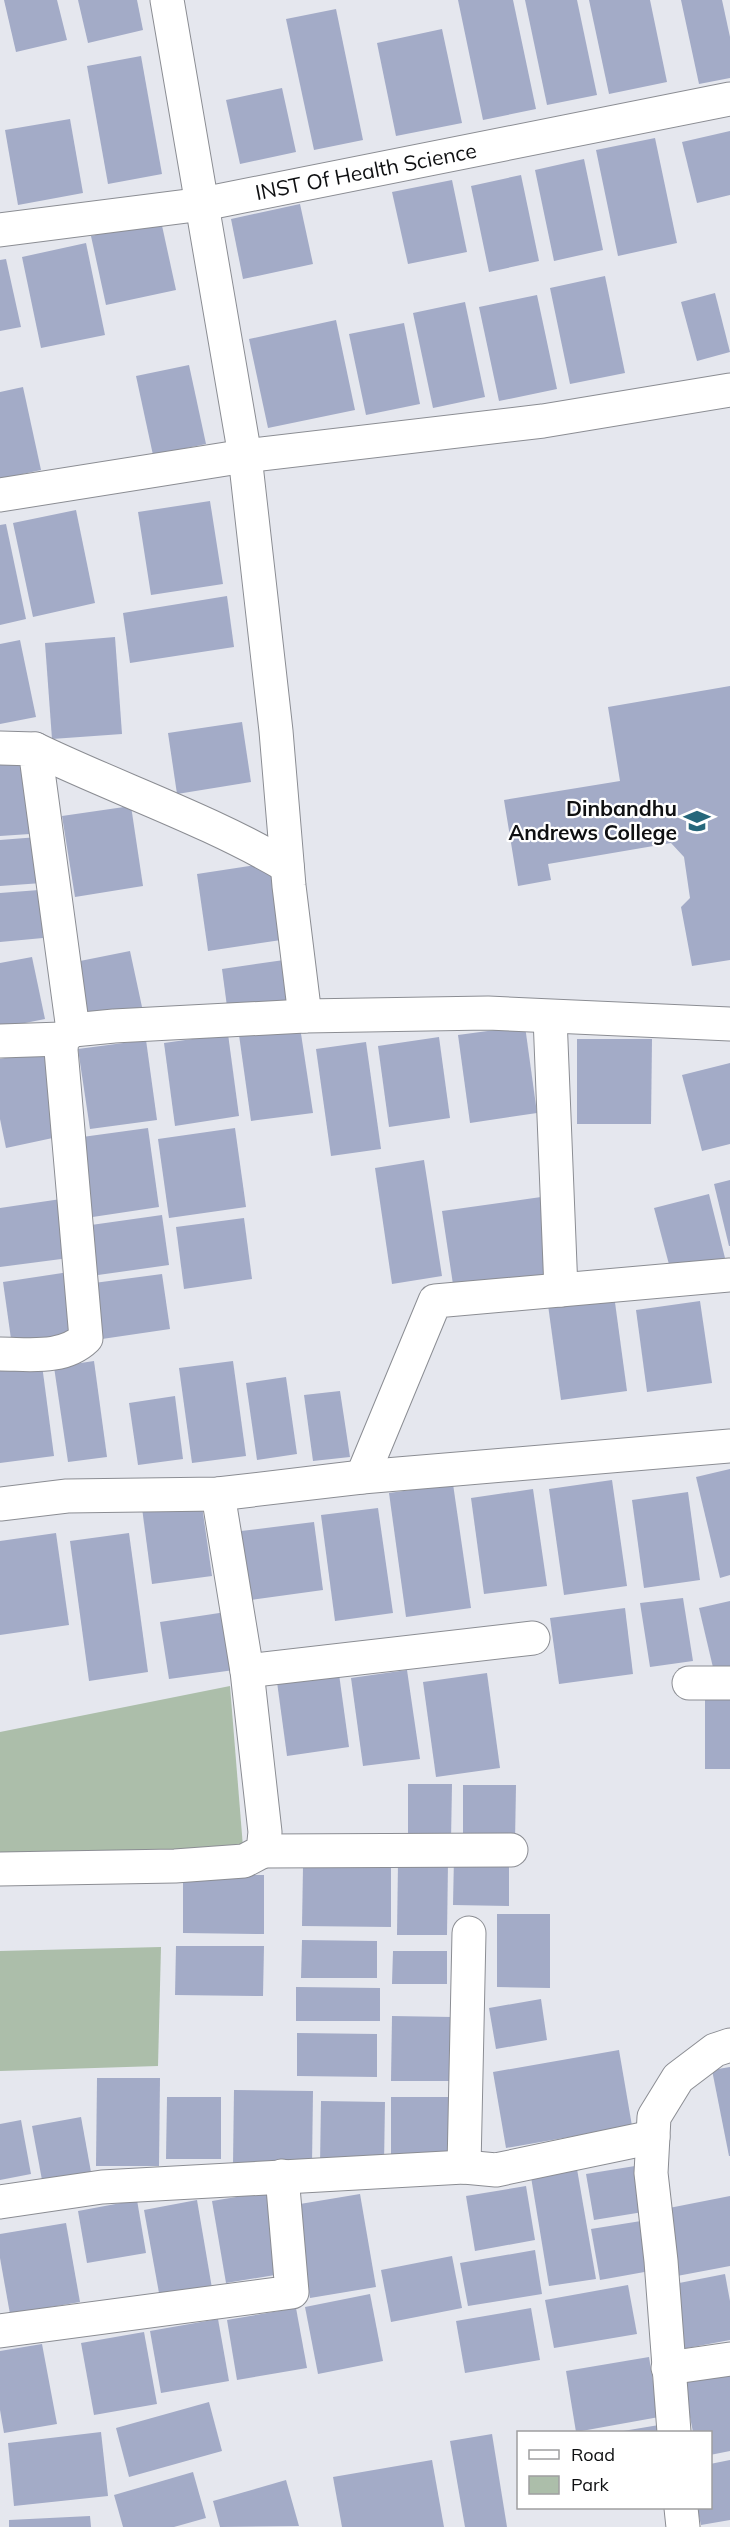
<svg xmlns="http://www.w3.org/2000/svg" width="730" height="2527" font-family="Mulish,sans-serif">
<rect width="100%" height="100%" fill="#e5e7ee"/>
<!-- green -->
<g fill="#acbeaa">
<polygon points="230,1686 243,1847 0,1864 0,1732"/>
<polygon points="161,1947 158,2066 0,2071 0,1951"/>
</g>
<!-- building -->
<g fill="#a3abc7">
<polygon points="4,0 57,0 67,40 16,52"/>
<polygon points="78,0 137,0 143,30 88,43"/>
<polygon points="458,0 513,0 536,109 483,120"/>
<polygon points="525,0 577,0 597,95 547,105"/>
<polygon points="589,0 650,0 667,82 609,94"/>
<polygon points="681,0 722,0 730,37 730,78 699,84"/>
<polygon points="336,9 363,140 314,150 286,19"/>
<polygon points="442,29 462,123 396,136 377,43"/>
<polygon points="141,56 162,174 108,184 87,66"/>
<polygon points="282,88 296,152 240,164 226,100"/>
<polygon points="70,119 83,193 18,205 5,130"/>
<polygon points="730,131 730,195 697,203 682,142"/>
<polygon points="655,138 677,243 618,256 596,150"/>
<polygon points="584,159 603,250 554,261 535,170"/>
<polygon points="521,175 539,261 489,272 471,186"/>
<polygon points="452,180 467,252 408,264 392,192"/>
<polygon points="300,204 313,264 243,279 231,219"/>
<polygon points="161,221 176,290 106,305 91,236"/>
<polygon points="86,243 105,335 41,348 22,257"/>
<polygon points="6,259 21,327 0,331 0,260"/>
<polygon points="605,276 625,373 570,384 550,288"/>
<polygon points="715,293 730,352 697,361 681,302"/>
<polygon points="537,295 557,389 499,401 479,307"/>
<polygon points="465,302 485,397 433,408 413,313"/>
<polygon points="336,320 355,410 268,428 249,339"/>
<polygon points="404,323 420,404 366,415 349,334"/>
<polygon points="189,365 206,444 153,455 136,376"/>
<polygon points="23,387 41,470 0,479 0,392"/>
<polygon points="210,501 223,584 151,595 138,512"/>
<polygon points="76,510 95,603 33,617 13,523"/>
<polygon points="6,524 26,619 0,625 0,525"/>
<polygon points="227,596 234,647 130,663 123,613"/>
<polygon points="115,637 122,734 52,739 45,643"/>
<polygon points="20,640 36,717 0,724 0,644"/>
<polygon points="730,686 730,960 692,966 681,907 690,898 684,857 671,843 548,864 551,880 518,886 504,800 620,781 608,707"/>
<polygon points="242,722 251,782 177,794 168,733"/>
<polygon points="24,755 30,834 0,836 0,757"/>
<polygon points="131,806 143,886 75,897 62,816"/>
<polygon points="38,837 42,883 0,886 0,840"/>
<polygon points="270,863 281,940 208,951 197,874"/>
<polygon points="39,890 43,938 0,942 0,893"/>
<polygon points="130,951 142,1007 87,1019 75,962"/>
<polygon points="32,957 45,1019 0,1028 0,963"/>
<polygon points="284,960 291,1005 228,1014 222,969"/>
<polygon points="525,1026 537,1113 470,1123 458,1035"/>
<polygon points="300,1027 313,1113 251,1121 239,1035"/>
<polygon points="228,1034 239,1116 175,1126 164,1043"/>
<polygon points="439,1037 450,1118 389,1127 378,1046"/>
<polygon points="577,1039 652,1039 651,1124 577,1124"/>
<polygon points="146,1040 157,1120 90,1129 78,1049"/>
<polygon points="366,1042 381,1149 331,1156 316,1049"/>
<polygon points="45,1050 62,1136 6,1148 0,1119 0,1059"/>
<polygon points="730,1063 730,1144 702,1151 682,1075"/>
<polygon points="148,1128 159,1207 86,1218 75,1138"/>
<polygon points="235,1128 246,1207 169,1218 158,1139"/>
<polygon points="424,1160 442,1276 392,1284 375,1168"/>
<polygon points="730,1180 730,1246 729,1246 714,1184"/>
<polygon points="709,1194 725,1258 671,1272 654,1208"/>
<polygon points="548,1196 559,1276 454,1291 442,1211"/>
<polygon points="61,1199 69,1258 0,1267 0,1208"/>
<polygon points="162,1215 169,1265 91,1276 84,1226"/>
<polygon points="244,1218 252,1279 184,1289 176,1227"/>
<polygon points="69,1272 78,1337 12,1346 3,1282"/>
<polygon points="162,1274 170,1329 102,1339 94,1283"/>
<polygon points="614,1295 627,1391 561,1400 548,1305"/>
<polygon points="700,1301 712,1383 647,1392 636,1310"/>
<polygon points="94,1361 107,1457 68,1462 54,1367"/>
<polygon points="233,1361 246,1456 192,1463 179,1368"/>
<polygon points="42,1365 54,1456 0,1463 0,1371"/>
<polygon points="286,1377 297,1454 257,1460 246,1383"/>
<polygon points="340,1391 350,1457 313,1461 304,1395"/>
<polygon points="175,1396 183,1459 138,1465 129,1403"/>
<polygon points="730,1469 730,1575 720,1578 696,1477"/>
<polygon points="612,1480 627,1586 564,1595 549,1489"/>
<polygon points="453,1484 471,1608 406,1617 389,1493"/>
<polygon points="533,1489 547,1586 484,1594 471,1498"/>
<polygon points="688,1492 700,1580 644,1588 632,1500"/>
<polygon points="201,1499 212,1576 152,1584 142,1508"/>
<polygon points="378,1508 393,1613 335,1621 321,1515"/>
<polygon points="314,1522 323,1590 251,1600 241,1531"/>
<polygon points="56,1533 69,1625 0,1635 0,1541"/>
<polygon points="129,1533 148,1672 89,1681 70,1541"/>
<polygon points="683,1598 693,1661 650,1667 640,1603"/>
<polygon points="730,1601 730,1673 715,1676 699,1608"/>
<polygon points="625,1608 633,1674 559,1684 550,1618"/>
<polygon points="226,1612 234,1670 169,1679 160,1622"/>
<polygon points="407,1670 420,1759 363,1766 351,1678"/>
<polygon points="487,1673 500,1768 436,1777 423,1682"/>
<polygon points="339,1674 349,1747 287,1756 277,1682"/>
<rect x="705" y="1690" width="25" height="79"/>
<polygon points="408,1784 452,1784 451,1841 408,1840"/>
<polygon points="463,1785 516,1785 515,1842 463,1841"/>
<polygon points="454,1857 509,1857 509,1906 453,1905"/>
<polygon points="398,1862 448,1862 447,1935 397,1935"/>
<polygon points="303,1867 391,1868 391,1927 302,1926"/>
<polygon points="183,1874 264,1875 264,1934 183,1933"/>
<polygon points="497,1914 550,1914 550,1988 497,1987"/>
<polygon points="302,1940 377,1941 377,1978 301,1978"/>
<polygon points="176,1946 264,1946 263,1996 175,1995"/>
<polygon points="393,1951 447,1951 447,1984 392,1984"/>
<polygon points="296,1987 380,1988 380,2021 296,2021"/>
<polygon points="541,1999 547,2040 496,2049 489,2008"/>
<polygon points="392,2016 453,2017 452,2081 391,2081"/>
<polygon points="297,2033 377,2034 377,2077 297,2076"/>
<polygon points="619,2050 632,2126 506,2148 493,2072"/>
<polygon points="730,2067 730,2156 729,2156 712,2070"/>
<polygon points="97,2078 160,2078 159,2166 96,2166"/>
<polygon points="234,2090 313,2091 312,2165 233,2164"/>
<polygon points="167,2097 221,2097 221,2159 166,2159"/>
<rect x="391" y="2097" width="61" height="59"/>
<polygon points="321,2101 385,2102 384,2165 320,2165"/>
<polygon points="81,2117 91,2172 42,2180 32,2126"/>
<polygon points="21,2120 31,2174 0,2180 0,2124"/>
<polygon points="635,2166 643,2212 594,2220 586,2174"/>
<polygon points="577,2169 596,2279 549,2286 531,2177"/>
<polygon points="526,2186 535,2240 475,2251 466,2196"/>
<polygon points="266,2192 281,2274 226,2283 212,2201"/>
<polygon points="360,2194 376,2287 310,2298 294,2205"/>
<polygon points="730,2196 730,2266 677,2276 664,2209"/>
<polygon points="137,2200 146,2253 87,2263 78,2211"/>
<polygon points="197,2200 213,2294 161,2304 144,2210"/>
<polygon points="641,2221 650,2271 600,2280 591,2229"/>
<polygon points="66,2223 80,2302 10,2314 0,2258 0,2234"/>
<polygon points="535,2250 542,2294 468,2306 460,2263"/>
<polygon points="452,2256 462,2308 391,2322 381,2270"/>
<polygon points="725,2274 730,2301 730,2340 682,2349 669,2285"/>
<polygon points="628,2285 637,2334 554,2348 545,2300"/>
<polygon points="370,2294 383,2361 318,2374 305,2307"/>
<polygon points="296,2308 307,2368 237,2380 227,2320"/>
<polygon points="531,2308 540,2360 465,2373 456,2321"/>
<polygon points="218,2319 229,2381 161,2393 150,2331"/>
<polygon points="144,2332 157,2404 94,2415 81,2343"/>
<polygon points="42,2344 57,2424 4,2433 0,2410 0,2351"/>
<polygon points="649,2357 659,2417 576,2432 566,2371"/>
<polygon points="730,2363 730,2451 710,2455 710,2432 693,2432 681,2372"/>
<polygon points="209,2402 222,2451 129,2477 116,2428"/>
<polygon points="659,2425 660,2432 623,2432 623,2431"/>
<polygon points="101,2432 108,2496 14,2506 8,2443"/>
<polygon points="492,2434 507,2527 465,2527 450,2441"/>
<polygon points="432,2460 444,2527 342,2527 333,2477"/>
<polygon points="730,2460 730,2520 701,2525 697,2508 710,2508 710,2464"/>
<polygon points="193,2472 206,2518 174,2527 123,2527 114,2495"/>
<polygon points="286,2480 299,2526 220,2527 213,2501"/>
<polygon points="90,2516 91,2527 9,2527 9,2520"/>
</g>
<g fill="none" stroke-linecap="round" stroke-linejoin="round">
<!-- minor casing -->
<g stroke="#8b8d93" stroke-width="35">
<g id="minor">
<polyline points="167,0 245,456 276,731 289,886 305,1016"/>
<polyline points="0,230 203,204 730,99"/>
<polyline points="0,495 245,456 543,421 730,390"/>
<polyline points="0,748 35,749 73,1030"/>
<path d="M35 749C118 789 207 819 287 866"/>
<polyline points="550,1017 561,1290"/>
<polyline points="0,1041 62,1039"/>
<path d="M0 1354C29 1354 63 1360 86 1338L61 1050 62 1039 73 1030 114 1026 305 1016 488 1013 730 1024"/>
<polyline points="362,1477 435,1301 730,1275"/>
<polyline points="0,1504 67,1496 218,1494 362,1477 730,1446"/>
<polyline points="247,1671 533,1638"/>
<polyline points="689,1683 730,1683"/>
<polyline points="263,1851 511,1850"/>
<polyline points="0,1869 175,1866 244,1861 263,1851 265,1832 247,1671 218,1494"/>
<polyline points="464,2167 469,1933"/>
<polyline points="0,2202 102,2187 464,2167 496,2170 653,2137"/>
<polyline points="0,2331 292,2292 282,2176"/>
<polyline points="668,2368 730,2359"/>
<polyline points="674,2432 661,2261 651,2173 654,2117 678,2078 715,2050 730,2045"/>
<polyline points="681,2508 683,2527"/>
</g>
</g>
<!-- minor -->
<use href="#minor" stroke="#fff" stroke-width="33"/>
</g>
<!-- icons -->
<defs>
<g id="university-bare" transform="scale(2.07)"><path d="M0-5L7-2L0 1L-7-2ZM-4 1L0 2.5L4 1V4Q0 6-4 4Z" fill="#26677b" stroke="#fff" stroke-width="2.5" paint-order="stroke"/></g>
</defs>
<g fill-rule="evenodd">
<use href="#university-bare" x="697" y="821"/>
</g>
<g text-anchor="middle" stroke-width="4.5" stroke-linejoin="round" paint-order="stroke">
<!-- street labels -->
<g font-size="21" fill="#0f1012" stroke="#fff">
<text transform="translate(366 172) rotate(-11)" y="7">INST Of Health Science</text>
</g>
<!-- poi labels -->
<g font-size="21" font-weight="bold" fill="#0f1012" stroke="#fff" text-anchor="end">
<text x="677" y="816">Dinbandhu<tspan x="677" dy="24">Andrews College</tspan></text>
</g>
</g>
<!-- legend -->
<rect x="517" y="2431" width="195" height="78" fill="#ffffff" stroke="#9f9fa0" stroke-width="1.5"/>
<rect x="529" y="2450" width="30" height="9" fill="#ffffff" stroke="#9f9fa0" stroke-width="1.5"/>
<text x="571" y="2461" font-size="18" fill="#0f1012">Road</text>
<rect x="529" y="2476" width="30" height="18" fill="#acbeaa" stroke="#9f9fa0" stroke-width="1.5"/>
<text x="571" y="2491" font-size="18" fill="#0f1012">Park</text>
</svg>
